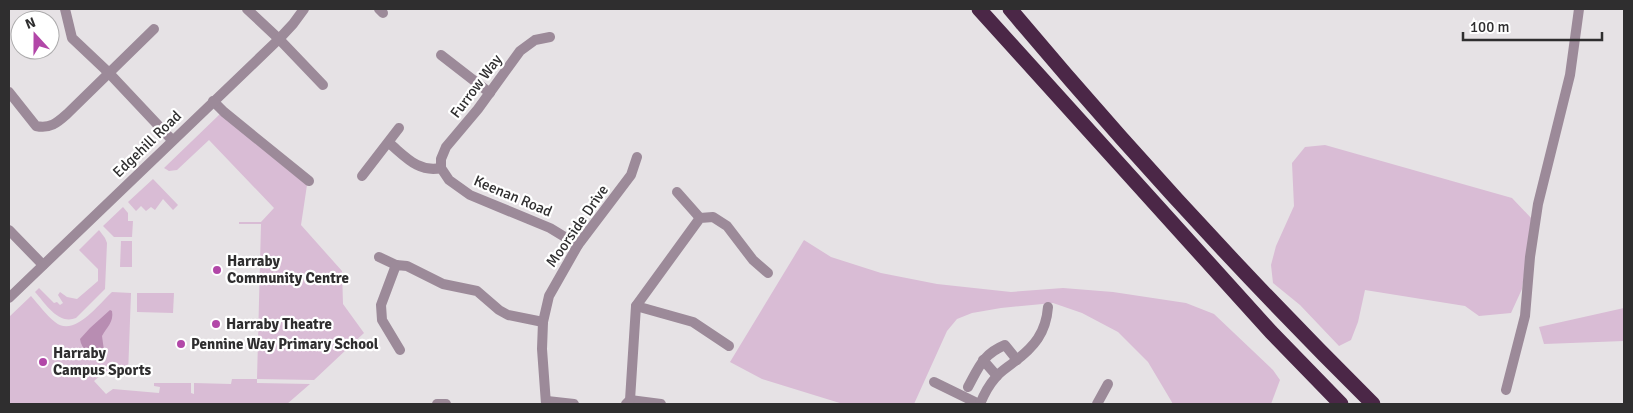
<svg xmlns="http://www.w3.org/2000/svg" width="1633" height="413" font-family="Signika,sans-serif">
<rect width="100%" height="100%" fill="#e6e2e5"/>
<!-- green -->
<g fill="#d9bcd5">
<path d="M220 114 307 185 301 225 342 271 343 304 364 333 314 380 257 379V383L310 384 287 404H9V317L31 296C39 305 46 315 55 322 74 338 99 304 112 292L131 293 128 375 102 374 94 381 106 394 113 389 159 393 160 387 154 386V383H191V393L194 394V383L231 384 232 379H257L261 224H239V222H261L274 208 209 140 177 170 169 171 164 168Z"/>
<polygon points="1325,145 1512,198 1532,219 1522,289 1511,313 1479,316 1465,306 1365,290 1358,322 1351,340 1339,346 1300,305 1273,283 1271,265 1276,246 1294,206 1292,163 1305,147"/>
<polygon points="153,179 178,205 173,210 163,199 155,210 151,207 146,211 141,206 136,211 128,202"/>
<polygon points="123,207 128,213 128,221 133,221 132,237 114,237 103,226"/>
<path d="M99 230 105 238 107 243 105 289 76 318C58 325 46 304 35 292L39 288 54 303 57 302 60 305 63 303 58 295 60 292 67 297 77 299 98 281V269L79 250Z"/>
<polygon points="804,240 831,257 881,273 937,284 1011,292 1063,288 1113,292 1186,303 1214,314 1273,370 1280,380 1271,404 1173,404 1148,362 1118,332 1082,313 1053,303 1001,308 972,313 957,319 947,331 914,404 843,404 762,379 730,362"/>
<polygon points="121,241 132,241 132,267 120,267"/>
<polygon points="137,293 174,293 173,313 137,312"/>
<polygon points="1624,308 1624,341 1544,344 1539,327"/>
</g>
<!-- water -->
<path fill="#b88db2" d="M110 310 112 311C114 322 107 327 102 336L105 358 101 361C92 358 81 349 80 339L90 328Z"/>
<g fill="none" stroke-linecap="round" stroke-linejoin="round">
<!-- minor -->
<g stroke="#9c8a99" stroke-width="10">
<polyline points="65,9 72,38 108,72 172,140"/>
<polyline points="247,9 279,39 323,85"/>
<polyline points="379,9 383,13"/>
<polyline points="550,37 535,40 520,51 478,109 446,147 441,159 441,168 449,180 470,195 550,228 578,245"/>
<polyline points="441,55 490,93"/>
<path d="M9 92 36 126C50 129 57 123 67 114L154 29"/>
<polyline points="213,101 224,112 309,181"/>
<path d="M389 143C405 156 418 173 441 168"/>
<polyline points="362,176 399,128"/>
<polyline points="677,192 700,218"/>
<polyline points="9,230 43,265"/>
<polyline points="379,257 396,265"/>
<polyline points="636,306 693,322 729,346"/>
<polyline points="400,350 382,320 381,305 396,265 407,266 443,284 477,291 499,310 508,315 543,322"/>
<polyline points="983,360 997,376"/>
<polyline points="934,382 979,404"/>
<path d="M968 387C979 367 983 354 1005 345L1017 360"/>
<polyline points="1506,390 1525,316 1530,257 1538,204 1570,75 1579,9"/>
<polyline points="630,400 661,404"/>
<polyline points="547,401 574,404"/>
<polyline points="437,404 446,404"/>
<polyline points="546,404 542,349 543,322 549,296 578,245 631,175 637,157"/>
<polyline points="626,404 630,400 636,306 700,218 713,217 727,226 753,260 768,273"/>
<path d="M980 404C984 394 989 385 996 377 1001 371 1008 367 1014 362 1034 347 1046 333 1048 307"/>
<polyline points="1097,404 1108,384"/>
</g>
<!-- tertiary -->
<polyline stroke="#9c8a99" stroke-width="10" points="9,298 279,39 293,24 304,9"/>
<!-- motorway -->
<g stroke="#4b2747" stroke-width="15">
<polyline points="979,9 1271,332 1341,404"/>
<path d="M1010 9C1125 146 1246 278 1373 404"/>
</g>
</g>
<!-- markers -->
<g fill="#b247a8" stroke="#fff" stroke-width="2">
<circle cx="217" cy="270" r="5"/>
<circle cx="216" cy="324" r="5"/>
<circle cx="181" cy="344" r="5"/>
<circle cx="43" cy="362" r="5"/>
</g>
<g text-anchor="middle" stroke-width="4.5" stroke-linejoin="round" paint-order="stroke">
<!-- street labels -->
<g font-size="15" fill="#2f2e2f" stroke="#fff">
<text transform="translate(476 86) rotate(-53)" y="5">Furrow Way</text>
<text transform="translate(147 144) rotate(-44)" y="5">Edgehill Road</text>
<text transform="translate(513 196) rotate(23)" y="5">Keenan Road</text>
<text transform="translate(577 226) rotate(-55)" y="5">Moorside Drive</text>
</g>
<!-- poi labels -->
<g font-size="15" font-weight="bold" fill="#2f2e2f" stroke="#fff" text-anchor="start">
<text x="227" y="266">Harraby<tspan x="227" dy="17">Community Centre</tspan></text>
<text x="226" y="329">Harraby Theatre</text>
<text x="191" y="349">Pennine Way Primary School</text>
<text x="53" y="358">Harraby<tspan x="53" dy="17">Campus Sports</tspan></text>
</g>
</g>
<!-- border -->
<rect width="1633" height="413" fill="none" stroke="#2f2e2f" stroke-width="20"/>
<!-- north arrow -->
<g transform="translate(35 35) rotate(339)"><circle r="24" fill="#ffffff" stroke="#acabac"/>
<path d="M0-4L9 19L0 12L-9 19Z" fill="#b247a8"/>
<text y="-8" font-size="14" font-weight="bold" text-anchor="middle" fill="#2f2e2f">N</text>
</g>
<!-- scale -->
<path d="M1463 32v8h139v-8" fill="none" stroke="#2f2e2f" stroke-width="2.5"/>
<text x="1470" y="32" font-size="15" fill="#2f2e2f" stroke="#ffffff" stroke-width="4" paint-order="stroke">100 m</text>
</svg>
